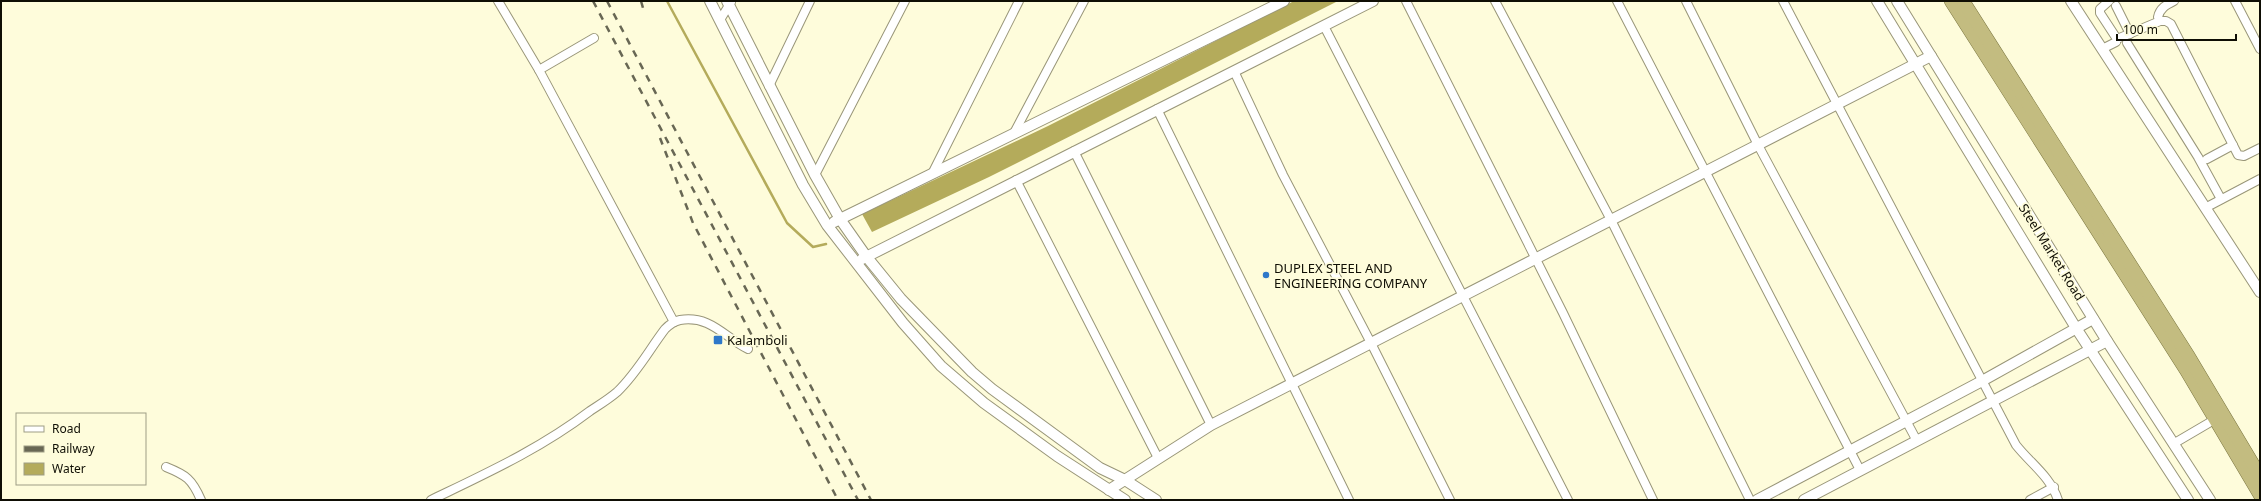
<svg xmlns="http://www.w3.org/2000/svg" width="2261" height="501" font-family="'Noto Sans',sans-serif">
<rect width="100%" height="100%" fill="#fefcdb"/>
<!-- water -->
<polygon fill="#b4ab5b" points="1294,1 1338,1 989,177 872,232 862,214 1048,126"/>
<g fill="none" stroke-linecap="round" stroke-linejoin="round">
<!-- stream -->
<polyline stroke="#b4ab5b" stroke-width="2.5" points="667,1 787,223 813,247 826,244"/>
<!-- minor casing -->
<g stroke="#999679" stroke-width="10">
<g id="minor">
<polyline points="498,1 539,70"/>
<polyline points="1406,1 1563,313 1653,500"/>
<polyline points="1495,1 1611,220 1750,500"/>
<polyline points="1617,1 1860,470"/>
<polyline points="1686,1 1758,145 1917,441"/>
<path d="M1783 1 2016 445C2031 464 2050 476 2058 500"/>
<polyline points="2109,1 2100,9 2100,13 2117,39 2160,21 2166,21 2171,24 2238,155 2244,156 2260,148"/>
<polyline points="2235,1 2260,49"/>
<polyline points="2116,6 2130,34"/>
<polyline points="720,20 731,2"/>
<path d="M2160 21 2158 17C2160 8 2166 5 2174 1"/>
<polyline points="1324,26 1568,500"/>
<polyline points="594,38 539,70 674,322"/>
<polyline points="2127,43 2198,157 2221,199"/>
<polyline points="2102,49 2116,42"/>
<polyline points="1234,71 1283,175 1371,343 1450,500"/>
<polyline points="769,86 810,1"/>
<polyline points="1157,109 1349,500"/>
<polyline points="1014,133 1084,1"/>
<polyline points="1074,151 1211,425"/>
<polyline points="2207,159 2233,145"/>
<polyline points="932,174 1019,1"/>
<polyline points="815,175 905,1"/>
<polyline points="1016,180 1158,458"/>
<polyline points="2205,208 2260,179"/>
<polyline points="2173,444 2219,417"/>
<path d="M166 467C186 475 192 479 201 500"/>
<path d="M431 500C487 473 540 449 590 411 599 405 609 399 617 392 637 373 649 350 665 329 669 325 675 321 680 320 711 315 725 338 748 349"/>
<polyline points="2030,500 2054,487"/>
</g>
</g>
<!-- tertiary casing -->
<g stroke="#999679" stroke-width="12">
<g id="tertiary">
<polyline points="710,1 803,185 827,225 903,323 941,366 984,403 1057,456 1125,500"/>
<polyline points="727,1 815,175 840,219 866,256 901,299 972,372 992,389 1100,468 1125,480 1156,500"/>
<polyline points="1877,1 2076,328 2188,500"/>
<polyline points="1897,1 2107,341 2210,500"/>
<polyline points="2071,1 2260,292"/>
<polyline points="834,222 1284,1"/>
<polyline points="862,259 1373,1"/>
<polyline points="1109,490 1211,425 1931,56"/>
<polyline points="1757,500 1982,381 2093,319"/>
<polyline points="1804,500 2107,341"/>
</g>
</g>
<!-- trunk casing -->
<g stroke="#7a7540" stroke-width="14">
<g id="trunk">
<polyline points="1951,1 2186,370 2260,495"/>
<polyline points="1963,1 2189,357 2260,476"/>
</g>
</g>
<!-- minor -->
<use href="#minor" stroke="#fff" stroke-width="8"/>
<!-- tertiary -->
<use href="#tertiary" stroke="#fff" stroke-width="10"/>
<!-- trunk -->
<use href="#trunk" stroke="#c3bc80" stroke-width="13"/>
<!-- rail -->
<g stroke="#686754" stroke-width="2.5" stroke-dasharray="7 7" stroke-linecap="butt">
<polyline points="593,1 858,500"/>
<polyline points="607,1 871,500"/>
<polyline points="641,1 643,8"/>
<polyline points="660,138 693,223 838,500"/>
</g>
</g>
<!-- markers -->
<g fill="#2e78c9" stroke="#fefcdb" stroke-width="1.5">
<circle cx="1266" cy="275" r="4"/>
<rect x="713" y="335" width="10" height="10" rx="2"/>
</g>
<g text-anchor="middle" stroke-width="3.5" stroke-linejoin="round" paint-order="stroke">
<!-- street labels -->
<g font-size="13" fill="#0f0e04" stroke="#fefcdb">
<text transform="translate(2052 252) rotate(58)" y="5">Steel Market Road</text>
</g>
<!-- poi labels -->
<g font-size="13" fill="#0f0e04" stroke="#fefcdb" text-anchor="start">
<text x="1274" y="273">DUPLEX STEEL AND<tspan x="1274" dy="15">ENGINEERING COMPANY</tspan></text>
<text x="727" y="345">Kalamboli</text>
</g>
</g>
<!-- border -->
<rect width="2261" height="501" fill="none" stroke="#0f0e04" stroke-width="4"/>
<!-- legend -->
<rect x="16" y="413" width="130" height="72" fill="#fefcdb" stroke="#9e9d85"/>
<rect x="24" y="426" width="20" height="6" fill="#ffffff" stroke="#9e9d85"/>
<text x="52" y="433" font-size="12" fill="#0f0e04">Road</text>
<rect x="24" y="446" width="20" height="6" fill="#686754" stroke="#9e9d85"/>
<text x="52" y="453" font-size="12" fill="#0f0e04">Railway</text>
<rect x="24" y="463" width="20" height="12" fill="#b4ab5b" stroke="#9e9d85"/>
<text x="52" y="473" font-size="12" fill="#0f0e04">Water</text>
<!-- scale -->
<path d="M2117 34v6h119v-6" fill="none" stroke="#0f0e04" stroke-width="2"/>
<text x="2123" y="34" font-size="12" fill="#0f0e04" stroke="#fefcdb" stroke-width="3" paint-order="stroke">100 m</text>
</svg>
